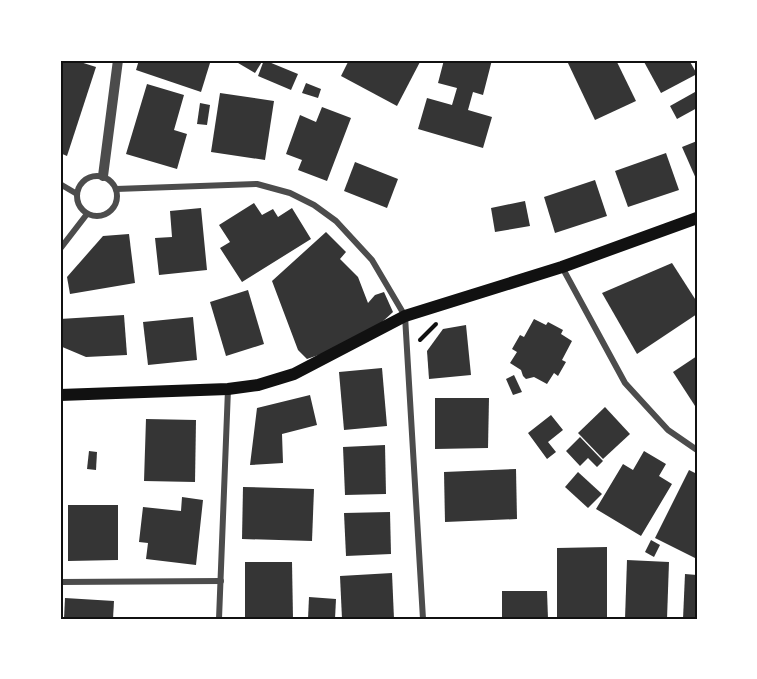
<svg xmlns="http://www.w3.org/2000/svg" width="757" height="679" font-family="Commissioner,sans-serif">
<rect width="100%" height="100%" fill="#fff"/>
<!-- building -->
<g fill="#353535">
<polygon points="60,60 74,60 96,67 67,156 60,153"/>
<polygon points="139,60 200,60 210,63 201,92 136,70"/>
<polygon points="233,60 263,60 255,73"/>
<polygon points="264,60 298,74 291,90 258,76"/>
<polygon points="349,60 421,60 397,106 341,76"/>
<polygon points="444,60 492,60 483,95 473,92 468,110 492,117 483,148 418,129 427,98 452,105 457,88 438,83"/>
<polygon points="569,60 616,60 636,101 595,120 567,61"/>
<polygon points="643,60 689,60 697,74 661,93"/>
<polygon points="306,83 321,89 318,98 302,93"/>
<polygon points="147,84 184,95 174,130 187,134 177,169 126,154"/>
<polygon points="695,92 697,108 677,119 670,106"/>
<polygon points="220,93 274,101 265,160 211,152"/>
<polygon points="200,103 210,105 207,125 197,124"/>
<polygon points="322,107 351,118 327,181 298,170 302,160 286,154 300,115 316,122"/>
<polygon points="697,141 697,181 682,147"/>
<polygon points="666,153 679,190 628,207 615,171"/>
<polygon points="355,162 398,179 387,208 344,191"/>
<polygon points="595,180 607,216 555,233 544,197"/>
<polygon points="525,201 530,226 495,232 491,208"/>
<polygon points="254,203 262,215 273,209 278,217 292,208 311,239 242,282 220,248 230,242 219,225"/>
<polygon points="201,208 207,270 159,275 155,238 172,237 170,211"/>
<polygon points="326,232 346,252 340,259 358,277 368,303 375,295 384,292 393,312 381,323 327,352 307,359 298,350 272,281"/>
<polygon points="129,234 135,283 70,294 67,277 103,236"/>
<polygon points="672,263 697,302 697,314 637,354 602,293"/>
<polygon points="248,290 264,344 226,356 210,302"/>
<polygon points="124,315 127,355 86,357 60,346 60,319"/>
<polygon points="193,317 197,360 148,365 143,322"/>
<polygon points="534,319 546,325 548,322 563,330 561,334 572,341 562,360 566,362 558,376 554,373 547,384 534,377 526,379 523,376 521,370 510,363 517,352 512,349 520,335 524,337"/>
<polygon points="466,325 471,375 429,379 427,351 443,329"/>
<polygon points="697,356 697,409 673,372"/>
<polygon points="382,368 387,426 344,430 339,372"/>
<polygon points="514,375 522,392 513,395 506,379"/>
<polygon points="310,395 317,425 282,434 283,463 250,465 257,408"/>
<polygon points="435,398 489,398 488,448 435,449"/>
<polygon points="605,407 630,434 603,459 578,433"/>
<polygon points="551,415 563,430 548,442 556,452 547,459 528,433"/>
<polygon points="146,419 196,420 195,482 144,481"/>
<polygon points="580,437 603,461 597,467 588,458 580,466 566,451"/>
<polygon points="385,445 386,494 345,495 343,447"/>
<polygon points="89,451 97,452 96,470 87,469"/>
<polygon points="644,451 666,464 659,476 672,484 641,536 596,509 623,464 633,470"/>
<polygon points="516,469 517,519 445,522 444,472"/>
<polygon points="689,470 697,474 697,559 655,538"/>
<polygon points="578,472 602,494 588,508 565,487"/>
<polygon points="243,487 314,489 312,541 242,539"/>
<polygon points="182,497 203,500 196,565 146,559 148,543 139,542 143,507 181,511"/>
<polygon points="68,505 118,505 118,560 68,561"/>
<polygon points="390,512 391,554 346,556 344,513"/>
<polygon points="651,540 660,545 654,557 645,552"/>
<polygon points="607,547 607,619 557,619 557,548"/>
<polygon points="627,560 669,562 667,619 625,619"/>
<polygon points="245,562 292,562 293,619 245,619"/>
<polygon points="392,573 394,619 342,619 340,576"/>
<polygon points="685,574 697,575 697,619 683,619"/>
<polygon points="502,591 547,591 548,619 502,619"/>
<polygon points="309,597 336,599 335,619 308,619"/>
<polygon points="65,598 114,601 113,619 64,619"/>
</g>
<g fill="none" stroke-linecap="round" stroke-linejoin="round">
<!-- path -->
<polyline stroke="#111" stroke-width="4" points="420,340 436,324"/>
<!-- minor -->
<g stroke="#4c4c4c" stroke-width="6">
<circle cx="97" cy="196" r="20"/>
<polyline points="60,184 77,194"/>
<polyline points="116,189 257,184 290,193 314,205 336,221 372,260 405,316 423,619"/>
<polyline points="60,249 87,214"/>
<polyline points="562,267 625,383 668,430 697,450"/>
<polyline points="60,582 221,581"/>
<polyline points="219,619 228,389"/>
</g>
<!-- tertiary -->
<polyline stroke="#4c4c4c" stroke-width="10" points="103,176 118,60"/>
<!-- secondary -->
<polyline stroke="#111" stroke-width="12" points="60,395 228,389 258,385 294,374 405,316 562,267 697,218"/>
</g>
<!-- border -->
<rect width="757" height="679" fill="none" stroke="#ffffff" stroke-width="123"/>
<rect x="62" y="62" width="634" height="556" fill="none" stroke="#111" stroke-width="2"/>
</svg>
